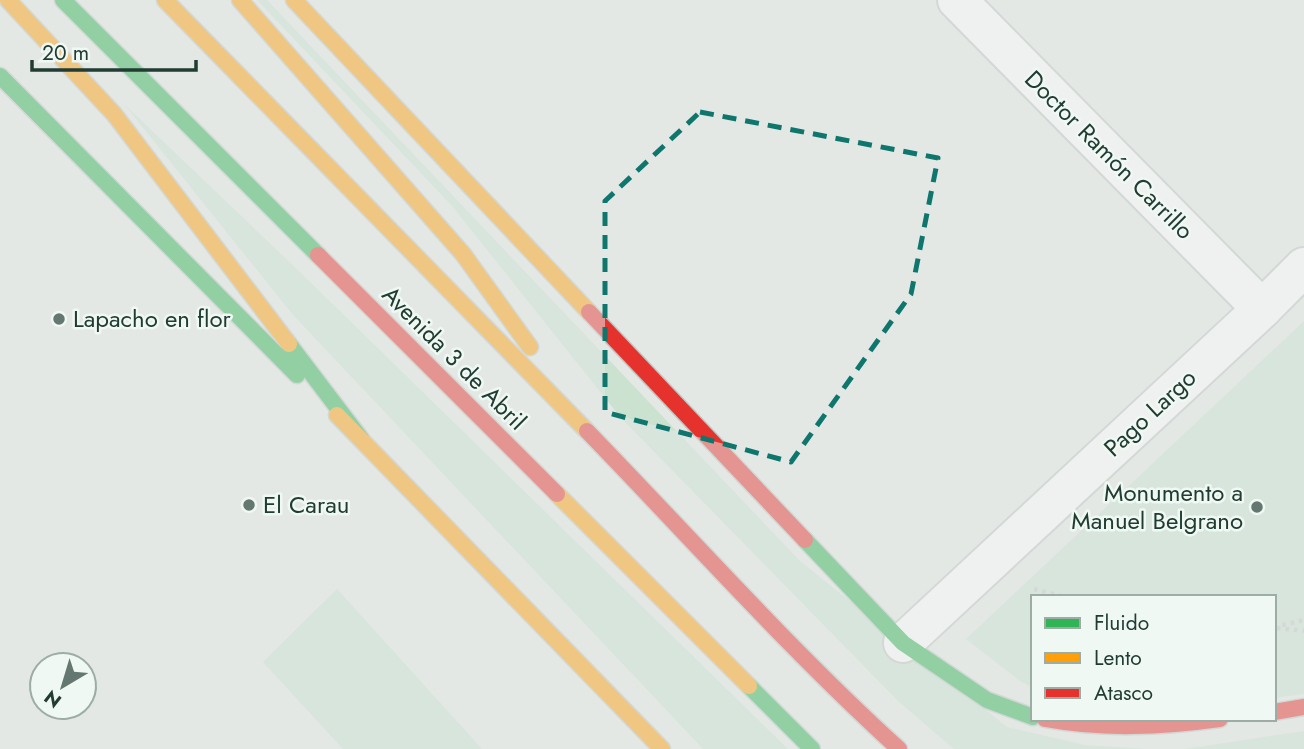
<svg xmlns="http://www.w3.org/2000/svg" width="1304" height="749" font-family="Jost,sans-serif">
<rect width="100%" height="100%" fill="#e3e8e5"/>
<!-- green -->
<g fill="#cbe2d0">
<polygon points="257,0 267,0 800,561 1007,727 1085,745 1147,749 954,749 899,702 621,418 452,206"/>
<polygon points="124,104 302,274 788,749 703,749 293,315"/>
<polygon points="1304,321 1304,694 1274,698 1274,597 1033,597 1033,688 1020,681 966,639"/>
<polygon points="337,589 482,749 343,749 263,662"/>
<polygon points="1304,731 1304,749 1184,749"/>
</g>
<g fill="none" stroke-linecap="round" stroke-linejoin="round">
<!-- street casing -->
<g stroke="#c0c5c2" stroke-width="42">
<g id="street">
<polyline points="957,0 1262,309"/>
<polyline points="903,643 1262,309 1304,267"/>
</g>
</g>
<!-- fast casing -->
<g stroke="#bec6c2" stroke-width="19">
<g id="fast">
<polyline points="63,0 318,255"/>
<polyline points="0,76 297,375"/>
<polyline points="289,344 362,440"/>
<polyline points="805,540 903,643 987,700 1033,717"/>
<polyline points="749,686 812,749"/>
</g>
</g>
<!-- slow casing -->
<g stroke="#bec6c2" stroke-width="19">
<g id="slow">
<polyline points="8,0 114,114 289,344"/>
<polyline points="165,0 587,431"/>
<polyline points="240,0 463,254 530,347"/>
<polyline points="294,0 589,312"/>
<polyline points="337,415 662,749"/>
<polyline points="557,494 749,686"/>
</g>
</g>
<!-- jam casing -->
<g stroke="#bec6c2" stroke-width="19">
<g id="jam">
<polyline points="318,255 557,494"/>
<polyline points="589,312 805,540"/>
<path d="M587 431C691 538 789 649 899 749"/>
<polyline points="1274,712 1304,707"/>
<path d="M1045 719C1104 730 1161 727 1220 719"/>
</g>
</g>
<!-- path -->
<g stroke="#c0c8c5" stroke-width="4.5" stroke-dasharray="3.5 5" stroke-linecap="butt">
<polyline points="1034,589 1065,597"/>
<polyline points="1274,627 1304,620"/>
<polyline points="1277,628 1304,631"/>
</g>
<!-- street -->
<use href="#street" stroke="#fbfcfb" stroke-width="38"/>
<!-- fast -->
<use href="#fast" stroke="#30b455" stroke-width="16"/>
<!-- slow -->
<use href="#slow" stroke="#ff9f0a" stroke-width="16"/>
<!-- jam -->
<use href="#jam" stroke="#e5322d" stroke-width="16"/>
</g>
<!-- marked area -->
<path d="M0 0H1304V749H0ZM700 112 938 158 911 294 791 462 605 412V201Z" fill="#e3e8e5" fill-opacity=".55" fill-rule="evenodd"/>
<path fill="none" stroke="#0f766e" stroke-width="5" stroke-dasharray="14 9" stroke-linejoin="round" d="M700 112 938 158 911 294 791 462 605 412V201Z"/>
<!-- markers -->
<g fill="#647871" stroke="#f0f8f3" stroke-width="2.5">
<circle cx="59" cy="319" r="7"/>
<circle cx="249" cy="505" r="7"/>
<circle cx="1257" cy="507" r="7"/>
</g>
<g text-anchor="middle" stroke-width="5" stroke-linejoin="round" paint-order="stroke">
<!-- street labels -->
<g font-size="24" fill="#203c33" stroke="#f0f8f3">
<text transform="translate(1109 155) rotate(45)" y="8">Doctor Ramón Carrillo</text>
<text transform="translate(454 358) rotate(45)" y="8">Avenida 3 de Abril</text>
<text transform="translate(1150 413) rotate(-43)" y="8">Pago Largo</text>
</g>
<!-- poi labels -->
<g font-size="24" fill="#203c33" stroke="#f0f8f3" text-anchor="start">
<text x="73" y="327">Lapacho en flor</text>
<text x="1243" y="501" text-anchor="end">Monumento a<tspan x="1243" dy="28">Manuel Belgrano</tspan></text>
<text x="263" y="513">El Carau</text>
</g>
</g>
<!-- legend -->
<rect x="1031" y="595" width="245" height="126" fill="#f0f8f3" stroke="#9dada6" stroke-width="2"/>
<rect x="1045" y="618" width="35" height="10" fill="#30b455" stroke="#9dada6" stroke-width="2"/>
<text x="1094" y="630" font-size="21" fill="#203c33">Fluido</text>
<rect x="1045" y="653" width="35" height="10" fill="#ff9f0a" stroke="#9dada6" stroke-width="2"/>
<text x="1094" y="665" font-size="21" fill="#203c33">Lento</text>
<rect x="1045" y="688" width="35" height="10" fill="#e5322d" stroke="#9dada6" stroke-width="2"/>
<text x="1094" y="700" font-size="21" fill="#203c33">Atasco</text>
<!-- north arrow -->
<g transform="translate(63 686) rotate(218)"><circle r="33" fill="#f0f8f3" stroke="#9dada6" stroke-width="2"/>
<path d="M0-5L12 26L0 18L-12 26Z" fill="#647871"/>
<text y="-10" font-size="19" font-weight="bold" text-anchor="middle" fill="#203c33">N</text>
</g>
<!-- scale -->
<path d="M32 60v10h164v-10" fill="none" stroke="#203c33" stroke-width="3.5"/>
<text x="42" y="60" font-size="21" fill="#203c33" stroke="#f0f8f3" stroke-width="5" paint-order="stroke">20 m</text>
</svg>
